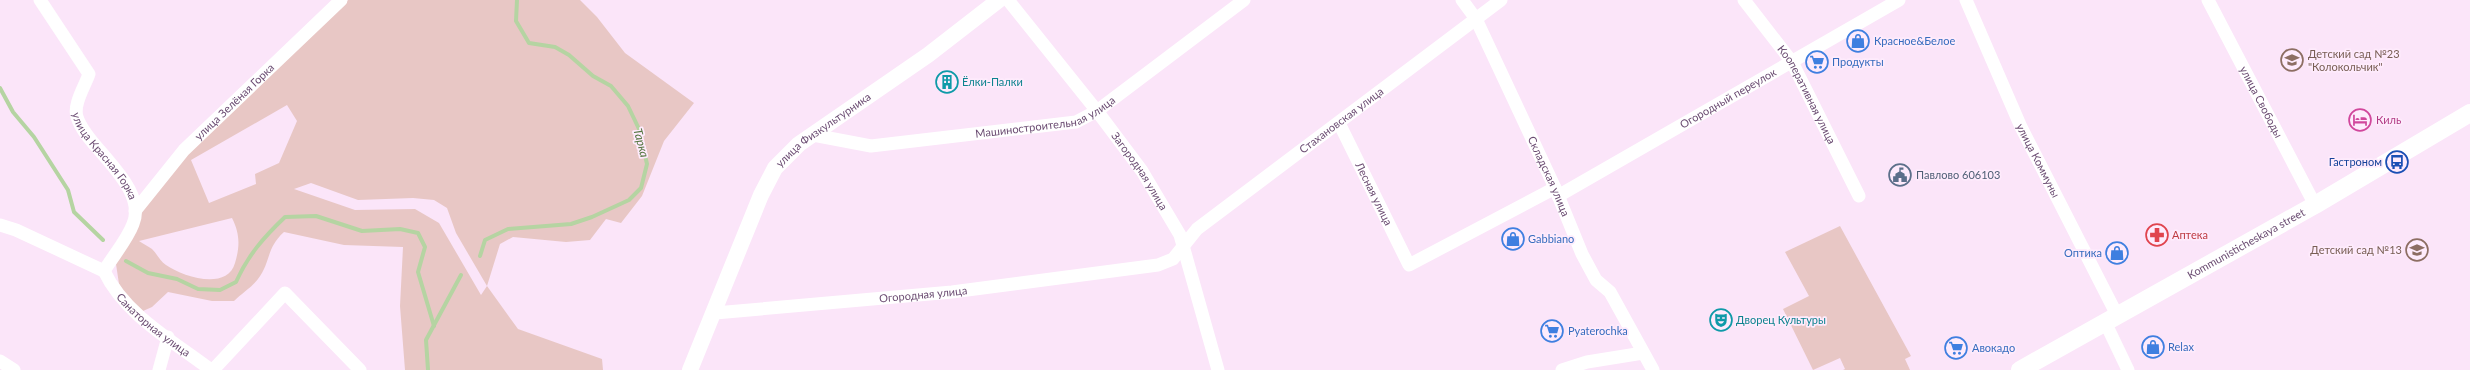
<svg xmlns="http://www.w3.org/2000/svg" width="2470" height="370" font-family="Lato,sans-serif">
<rect width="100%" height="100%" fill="#fbe5f9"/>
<!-- green -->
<g fill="#e8c7c5" fill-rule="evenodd">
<path d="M348 0H580L597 17 625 53 694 103 664 141 642 196 621 223 606 219 590 240 566 242 513 237 500 244 487 286 518 329 602 359 603 370H405L400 306 403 247 344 245 284 232C266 248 271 262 258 279 252 287 241 294 234 301H212L168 292 152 307 143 311 126 296 119 284 116 264 140 212 185 157ZM287 105 297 121 279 163 255 174 256 184 209 203 191 160ZM311 183 358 200 413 198 434 200 447 208 456 233 487 286 481 295 439 223 415 209 355 210 294 189ZM232 218C240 234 240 246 235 263 227 291 183 277 166 265 160 261 157 254 152 249 148 246 143 244 139 241Z"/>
<polygon points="1840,226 1911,356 1905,359 1910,370 1843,370 1845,369 1840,358 1813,370 1783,309 1809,296 1785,252"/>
</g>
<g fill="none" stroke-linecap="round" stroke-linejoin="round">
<!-- stream -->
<g stroke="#b5d4a2" stroke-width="4">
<polyline points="0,88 13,112 34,137 68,190 74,212 103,240"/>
<polyline points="480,256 485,240 508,229 571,224 592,217 629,200 641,188 647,164 639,129 628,106 611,86 593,76 569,55 555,47 529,43 516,21 517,0"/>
<path d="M126 261 148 273 177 279 198 289 220 290 236 282C248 255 264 237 285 217L316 216 362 231 400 229 418 233 425 247 418 272 434 326"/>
<polyline points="428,370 426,340 461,275"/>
</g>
<!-- minor -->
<g stroke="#fff" stroke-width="13">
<path id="s1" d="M40 0 89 74C85 86 73 104 77 117 81 130 93 143 101 152 116 170 144 198 133 224 127 240 113 256 104 271"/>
<path id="s2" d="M1008 0 1097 111 1142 171 1180 235 1218 370"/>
<path id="s3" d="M1462 0 1476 19 1555 188 1582 254 1596 280 1610 292 1653 370"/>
<path id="s4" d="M1744 0 1792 62 1859 196"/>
<path id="s5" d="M1966 0 2021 127 2118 317"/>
<path id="s6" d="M2208 0 2315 205"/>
<path id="s7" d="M1339 123 1409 265 1555 188"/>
<path id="s8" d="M813 135 871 146 1076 122 1097 111 1244 0"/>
<path id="s9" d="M1558 196 1899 0"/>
<path id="s10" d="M135 211 184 150 341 0"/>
<polyline points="0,225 16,230 104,271"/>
<path id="s11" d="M104 271C125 315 173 341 211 370"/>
<path id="s12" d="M715 313 952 292 1158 265 1173 259 1197 229 1501 0"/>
<polyline points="2106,324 2128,370"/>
<polyline points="0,361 14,370"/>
<polyline points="159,370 168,337"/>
<polyline points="213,370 285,293 360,370"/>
<polyline points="1562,370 1587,362 1643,353"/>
</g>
<!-- tertiary -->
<path stroke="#fff" stroke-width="16" id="s13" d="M690 370 761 195 775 168 799 144 928 55 999 0"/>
<!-- secondary -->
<path stroke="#fff" stroke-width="18" id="s14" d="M2020 370 2315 205 2470 113"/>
</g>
<!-- icons -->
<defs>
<g id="shop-ring" transform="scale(1.15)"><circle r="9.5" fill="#feebfc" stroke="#3f7fe0" stroke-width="1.5"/><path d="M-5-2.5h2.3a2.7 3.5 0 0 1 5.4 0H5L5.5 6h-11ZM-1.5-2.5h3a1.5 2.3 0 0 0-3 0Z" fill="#3f7fe0"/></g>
<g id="school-ring" transform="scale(1.15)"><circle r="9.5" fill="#feebfc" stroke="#8d6e63" stroke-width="1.5"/><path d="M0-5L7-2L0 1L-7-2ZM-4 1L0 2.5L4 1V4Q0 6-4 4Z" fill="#8d6e63"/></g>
<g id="supermarket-ring" transform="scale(1.15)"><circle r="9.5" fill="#feebfc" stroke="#3f7fe0" stroke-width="1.5"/><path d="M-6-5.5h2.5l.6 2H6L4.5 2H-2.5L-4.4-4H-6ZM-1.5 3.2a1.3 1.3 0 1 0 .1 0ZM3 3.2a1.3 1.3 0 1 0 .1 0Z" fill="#3f7fe0"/></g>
<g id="building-ring" transform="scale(1.15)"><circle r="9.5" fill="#feebfc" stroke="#0f9aa8" stroke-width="1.5"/><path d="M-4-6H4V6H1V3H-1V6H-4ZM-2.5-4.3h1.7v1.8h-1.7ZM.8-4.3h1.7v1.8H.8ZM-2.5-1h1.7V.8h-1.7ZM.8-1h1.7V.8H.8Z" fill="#0f9aa8"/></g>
<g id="hotel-ring" transform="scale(1.15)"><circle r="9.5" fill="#feebfc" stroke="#d1479c" stroke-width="1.5"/><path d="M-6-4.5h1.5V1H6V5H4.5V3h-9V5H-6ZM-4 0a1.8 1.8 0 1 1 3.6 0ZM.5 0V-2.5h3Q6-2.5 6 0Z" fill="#d1479c"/></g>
<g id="bus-ring" transform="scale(1.15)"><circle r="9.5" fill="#feebfc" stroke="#1a4fb4" stroke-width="1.5"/><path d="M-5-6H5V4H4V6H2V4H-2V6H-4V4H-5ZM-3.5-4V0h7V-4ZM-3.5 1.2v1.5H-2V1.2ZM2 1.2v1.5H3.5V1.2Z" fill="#1a4fb4"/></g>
<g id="civic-ring" transform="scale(1.15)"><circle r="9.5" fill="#feebfc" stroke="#5c6f8a" stroke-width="1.5"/><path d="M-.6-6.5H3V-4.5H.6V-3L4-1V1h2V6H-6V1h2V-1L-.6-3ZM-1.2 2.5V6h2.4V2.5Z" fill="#5c6f8a"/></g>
<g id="pharmacy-ring" transform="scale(1.15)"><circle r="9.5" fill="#feebfc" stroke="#e0444e" stroke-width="1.5"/><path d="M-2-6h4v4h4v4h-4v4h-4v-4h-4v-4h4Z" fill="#e0444e"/></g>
<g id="theatre-ring" transform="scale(1.15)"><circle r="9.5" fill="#feebfc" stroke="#0f9aa8" stroke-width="1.5"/><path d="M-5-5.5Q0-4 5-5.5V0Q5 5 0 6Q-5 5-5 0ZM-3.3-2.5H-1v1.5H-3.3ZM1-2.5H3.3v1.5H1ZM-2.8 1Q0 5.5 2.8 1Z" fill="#0f9aa8"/></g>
</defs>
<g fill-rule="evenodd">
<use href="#shop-ring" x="1858" y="41"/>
<use href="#school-ring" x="2292" y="60"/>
<use href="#supermarket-ring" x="1817" y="62"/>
<use href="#building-ring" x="947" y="82"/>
<use href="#hotel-ring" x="2360" y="120"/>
<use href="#bus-ring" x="2397" y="162"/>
<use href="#civic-ring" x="1900" y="175"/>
<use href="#pharmacy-ring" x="2157" y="235"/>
<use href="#shop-ring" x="1513" y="239"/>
<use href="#school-ring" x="2417" y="250"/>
<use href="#shop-ring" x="2117" y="253"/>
<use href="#theatre-ring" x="1721" y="320"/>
<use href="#supermarket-ring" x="1552" y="331"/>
<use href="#shop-ring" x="2153" y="347"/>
<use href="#supermarket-ring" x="1956" y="348"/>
</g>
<g text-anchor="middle" stroke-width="3.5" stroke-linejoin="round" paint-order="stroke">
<!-- shop labels -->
<g font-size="11" fill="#366cbe" stroke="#feebfc" text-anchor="start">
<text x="1874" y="45">Красное&amp;Белое</text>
<text x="1832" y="66">Продукты</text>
<text x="1528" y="243">Gabbiano</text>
<text x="2102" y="257" text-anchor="end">Оптика</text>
<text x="1568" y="335">Pyaterochka</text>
<text x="2168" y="351">Relax</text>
<text x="1972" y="352">Авокадо</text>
</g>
<!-- education labels -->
<g font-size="11" fill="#785e54" stroke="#feebfc" text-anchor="start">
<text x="2308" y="58">Детский сад №23<tspan x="2308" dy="13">"Колокольчик"</tspan></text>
<text x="2402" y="254" text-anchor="end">Детский сад №13</text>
</g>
<!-- culture labels -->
<g font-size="11" fill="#0d838f" stroke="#feebfc" text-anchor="start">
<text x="962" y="86">Ёлки-Палки</text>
<text x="1736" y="324">Дворец Культуры</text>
</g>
<!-- street labels -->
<g font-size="11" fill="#6b4c72" stroke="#feebfc">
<text dy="4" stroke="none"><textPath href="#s4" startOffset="114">Кооперативная улица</textPath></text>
<text dy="4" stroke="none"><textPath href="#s9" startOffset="196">Огородный переулок</textPath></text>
<text dy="4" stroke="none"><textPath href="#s10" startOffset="148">улица Зелёная Горка</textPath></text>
<text dy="4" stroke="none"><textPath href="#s6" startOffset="115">улица Свободы</textPath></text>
<text dy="4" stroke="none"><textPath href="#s8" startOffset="237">Машиностроительная улица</textPath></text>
<text dy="4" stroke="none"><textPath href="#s12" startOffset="681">Стахановская улица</textPath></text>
<text dy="4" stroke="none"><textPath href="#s13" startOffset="281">улица Физкультурника</textPath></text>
<text dy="4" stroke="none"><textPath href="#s1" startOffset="182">улица Красная Горка</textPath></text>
<text dy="4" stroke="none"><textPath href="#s5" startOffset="176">улица Коммуны</textPath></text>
<text dy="4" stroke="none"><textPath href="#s2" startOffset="216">Загородная улица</textPath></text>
<text dy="4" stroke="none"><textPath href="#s3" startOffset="197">Складская улица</textPath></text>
<text dy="4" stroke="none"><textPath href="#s7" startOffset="79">Лесная улица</textPath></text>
<text dy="4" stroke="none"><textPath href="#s14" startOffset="259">Kommunisticheskaya street</textPath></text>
<text dy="4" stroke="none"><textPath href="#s12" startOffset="209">Огородная улица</textPath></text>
<text dy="4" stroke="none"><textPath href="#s11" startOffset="74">Санаторная улица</textPath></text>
</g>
<!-- hotel labels -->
<g font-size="11" fill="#b23c85" stroke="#feebfc" text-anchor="start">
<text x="2376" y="124">Киль</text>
</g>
<!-- transit labels -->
<g font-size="11" fill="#164399" stroke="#feebfc" text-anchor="end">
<text x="2382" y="166">Гастроном</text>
</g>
<!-- service labels -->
<g font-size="11" fill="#4e5e75" stroke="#feebfc" text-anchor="start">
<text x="1916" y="179">Павлово 606103</text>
</g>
<!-- health labels -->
<g font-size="11" fill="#be3a42" stroke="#feebfc" text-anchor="start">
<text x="2172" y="239">Аптека</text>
</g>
<!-- water labels -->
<g font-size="12" font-style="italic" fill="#547741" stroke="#feebfc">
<text transform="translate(641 143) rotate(75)" y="4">Тарка</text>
</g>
</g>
</svg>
